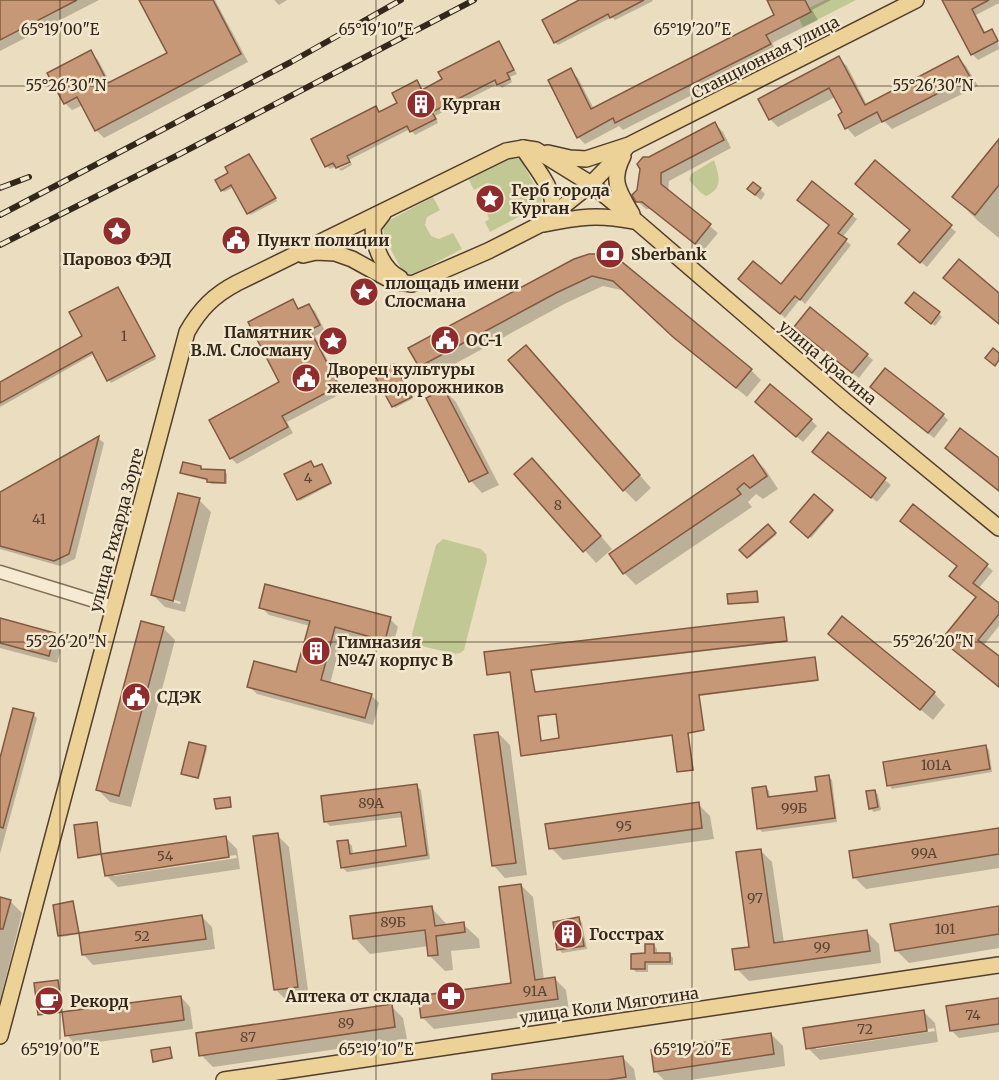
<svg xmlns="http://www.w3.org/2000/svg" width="999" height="1080" font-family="Merriweather,serif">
<rect width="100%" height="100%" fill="#ebddbf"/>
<!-- green -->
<g fill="#c2c894">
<polygon points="825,0 856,0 803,27 797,14"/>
<polygon points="510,157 516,157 521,160 542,199 539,206 490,232 485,222 489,219 487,214 502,206 506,198 500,186 487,183 474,190 468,178"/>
<path d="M714 160C719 176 724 188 706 196L701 193 689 180 691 174Z"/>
<polygon points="433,197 440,210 427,217 425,225 431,236 439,239 453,233 462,249 412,275 406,274 402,271 384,236 383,227 388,221"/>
<polygon points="443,539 481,549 486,554 487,560 464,650 460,653 454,654 418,645 413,640 412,634 436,545"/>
</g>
<!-- shadow -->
<g fill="#0003" fill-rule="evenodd">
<polygon points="3,0 99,0 0,51 0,2"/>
<polygon points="141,0 215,0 248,62 104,138 96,130 83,105 72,110 65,103 90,52 98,60 111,84 169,53"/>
<polygon points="274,0 287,0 279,5"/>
<polygon points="582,0 652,0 653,1 615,20 612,17 558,45 555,42"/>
<polygon points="774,0 831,0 812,10 818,20 772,43 777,52 623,130 619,126 585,144 578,137 570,70 578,78 594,109 776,16"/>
<polygon points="944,0 999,0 999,3 976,15 986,34 991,31 997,37 999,49 978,60 973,55"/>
<polygon points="499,42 517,74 510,77 512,82 502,88 498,84 435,116 438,123 415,135 410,129 337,166 330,169 327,166 376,108 380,113 399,104 417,82 423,91 444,80"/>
<polygon points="838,58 847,66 867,105 958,58 966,66 978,86 892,129 884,121 855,137 847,128 840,116 845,113 835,97 778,127 770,119"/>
<polygon points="715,124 723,132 731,148 669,181 668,192 718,233 703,251 651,209 646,209 637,201 638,191 650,159"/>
<polygon points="999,141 999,238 978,221 954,197"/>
<polygon points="251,158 277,201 250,215 234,187 224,192 222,190 230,174"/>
<polygon points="351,163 352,165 341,171 339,169"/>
<polygon points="875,163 956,232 927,267 906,250 912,231"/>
<polygon points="813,183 857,219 842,238 851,245 805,304 800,299 785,318 744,283 781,286 830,225"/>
<polygon points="760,189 765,194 761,200 755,195"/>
<polygon points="589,256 751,370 761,380 747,397 685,347 626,291 603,286 566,303 431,377 420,366"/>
<polygon points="120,291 156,359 111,383 94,354 0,407 0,384 85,337"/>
<polygon points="293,301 300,310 309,306 315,311 325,331 315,336 344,392 287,422 293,433 237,464 231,458 281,382"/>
<polygon points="911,307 939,314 942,317 935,326"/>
<polygon points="802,333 867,355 873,360 859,378"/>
<polygon points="537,359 651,488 636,502 624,490"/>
<polygon points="395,367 412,399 395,408 376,375"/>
<polygon points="444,390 456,402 499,485 482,493 471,481"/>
<polygon points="877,393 943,415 948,420 934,438"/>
<polygon points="762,408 811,420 817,426 803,442"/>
<polygon points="828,434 891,485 877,502 820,457"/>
<polygon points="98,438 104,443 75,559 60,566 0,549 0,493"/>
<polygon points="753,457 765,469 778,489 763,499 756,494 748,502 752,507 636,585 624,573 611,554"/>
<polygon points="201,467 204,471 225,471 227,474 227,484 211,484 209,481 185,475 182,472"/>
<polygon points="323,467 332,484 300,501 298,499 314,469"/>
<polygon points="544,471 612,549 596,563 516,474"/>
<polygon points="814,496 833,512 811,538 792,522"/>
<path d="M199 500 211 512 185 612 165 607 153 595ZM165 597 181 602 180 604 165 600Z"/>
<polygon points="913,506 993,571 978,589 999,605 999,626 983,646 999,658 999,686 949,646 978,598 959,567"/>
<polygon points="768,526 776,535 749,558 742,550"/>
<polygon points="756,592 758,602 730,603"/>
<polygon points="261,607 390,619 398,627 392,648 343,634 330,684 371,695 379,703 373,725 257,694 249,686 297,674 310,626 269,615"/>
<path d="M783 619 787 642 532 671 535 694 814 659 816 660 818 681 699 696 704 731 688 734 694 771H679L673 736 524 756 512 673 488 674ZM558 714 561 739 542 742 538 717Z"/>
<polygon points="0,620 55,634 63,642 57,663 0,648"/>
<polygon points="163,628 175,640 131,807 110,802 98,790"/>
<polygon points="830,634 934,693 945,705 933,720"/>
<polygon points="33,714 37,718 0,854 0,763"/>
<polygon points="498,733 510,745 527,875 505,878 493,865"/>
<polygon points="205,747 207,749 199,779 184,775 183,774"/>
<polygon points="985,747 989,750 992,772 892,789 889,785"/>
<polygon points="828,776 832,780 837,822 762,832 759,828 765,787 769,791 770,799 819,792"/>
<polygon points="416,786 421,790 430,859 347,872 342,867 347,841 352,846 353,855 408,847 403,817 330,826 326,822"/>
<polygon points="875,791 878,795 881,810 874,812 870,808"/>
<polygon points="698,804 710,816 714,839 563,860 551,848"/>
<polygon points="96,823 102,855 81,858 80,857"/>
<polygon points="999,829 999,868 866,889 854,877"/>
<polygon points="277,835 289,847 309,998 287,1001 275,989"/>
<path d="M225 837 237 849 240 869 118 887 106 875ZM236 855 237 858 114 876V873Z"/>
<polygon points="760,850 772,862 784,943 867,932 879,944 881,963 749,981 737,969 750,948"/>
<polygon points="521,885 533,897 544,980 554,978 566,990 569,1011 434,1029 422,1017 513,984"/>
<polygon points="0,898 10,901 22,913 0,1001"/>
<polygon points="73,903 79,934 61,937 60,935"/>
<polygon points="999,907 999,948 909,963 897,951"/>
<polygon points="432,908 448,926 463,924 479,939 480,948 451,951 453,970 445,971 430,956 429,946 370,954 355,938"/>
<polygon points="202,917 212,927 215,949 93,965 83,954"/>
<polygon points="579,919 582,923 587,949 562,953 559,949"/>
<polygon points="654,945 657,949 657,955 670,955 673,958 673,965 648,965 648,972 636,972 632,968"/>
<polygon points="181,997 190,1007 193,1029 76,1045 67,1035"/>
<polygon points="999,999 999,1032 959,1038 951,1030"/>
<polygon points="391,1006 403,1018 407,1039 213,1067 201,1055"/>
<path d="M923 1011 935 1023 938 1042 820 1060 808 1048ZM934 1028 935 1031 816 1049V1046Z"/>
<polygon points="771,1034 783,1046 785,1066 690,1080 664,1080 655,1071"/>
<polygon points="170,1048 173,1059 154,1061"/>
<polygon points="622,1057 634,1069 636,1080 502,1080"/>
</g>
<!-- building -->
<g fill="#c79877" stroke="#805940" stroke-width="1.5" fill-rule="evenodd">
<polygon points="0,0 77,0 0,40"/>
<polygon points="139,0 213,0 241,54 95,131 77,97 64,104 47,73 91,50 108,83 167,53"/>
<polygon points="579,0 644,0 610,18 608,14 554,43 542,20"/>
<polygon points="767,0 805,0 811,12 766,35 771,44 615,123 613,118 577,138 548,80 571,68 591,109 774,15"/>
<polygon points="942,0 989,0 972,9 984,33 992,29 998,41 971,55"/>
<polygon points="499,41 514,70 507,73 510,79 497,85 495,80 432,112 436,119 410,132 407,126 347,156 350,162 336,168 333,163 325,167 311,139 376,106 379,112 397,103 392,93 417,80 422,90 442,79 438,72"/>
<polygon points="839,56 865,105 958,56 970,77 882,122 877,112 845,129 838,115 842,112 829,88 769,120 758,99"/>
<polygon points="715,122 724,140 661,173 661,184 711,224 695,244 642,202 636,202 632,195 637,190 640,169 637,164 643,157 649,157"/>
<polygon points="999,139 999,185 975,215 952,197"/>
<polygon points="249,154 276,198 247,214 231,185 221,191 215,180 228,173 225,167"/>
<polygon points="875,160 952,225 920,263 898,244 910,230 855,184"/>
<polygon points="812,181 853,214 838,233 847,239 800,300 795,296 780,314 738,279 753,261 781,284 829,225 797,200"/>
<polygon points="753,182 761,188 755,195 747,189"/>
<polygon points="589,254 601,254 622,262 752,369 736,388 673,337 613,281 592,276 556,293 419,367 408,348 574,259"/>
<polygon points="959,259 999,293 999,324 943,278"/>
<polygon points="118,287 155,356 107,381 92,352 0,403 0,382 82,336 69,312"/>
<polygon points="914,292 940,312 931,324 905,303"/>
<polygon points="293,299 298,309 309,304 320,325 310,330 339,386 282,416 288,427 230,459 209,420 279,382 248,322"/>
<polygon points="810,307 868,354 852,373 794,327"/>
<polygon points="526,345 640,475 623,491 508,360"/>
<polygon points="993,348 999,353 999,360 995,366 985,358"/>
<polygon points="394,364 412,397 392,407 374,374"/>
<polygon points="885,368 944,414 928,433 870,387"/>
<polygon points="770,384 812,419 796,437 755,402"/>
<polygon points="444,389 488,473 469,482 426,398"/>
<polygon points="960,428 999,458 999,491 945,448"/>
<polygon points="828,432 886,478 871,498 812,452"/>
<polygon points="99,436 69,554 54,561 0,546 0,492"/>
<polygon points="753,455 767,476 750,488 744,483 737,489 741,494 623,574 609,554"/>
<polygon points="532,458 601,536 583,552 514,474"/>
<polygon points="311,461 314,467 322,464 331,483 297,500 284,474"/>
<polygon points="183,462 201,466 201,469 225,470 225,483 207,482 207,479 180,473"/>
<polygon points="178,493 200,498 173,601 151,595"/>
<polygon points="814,494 833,510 808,538 790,522"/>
<polygon points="913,504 988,564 973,583 999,603 999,614 978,640 999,656 999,687 941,640 976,597 949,576 957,566 900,521"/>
<polygon points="768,524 776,533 747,558 739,550"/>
<polygon points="265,584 391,617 385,641 335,627 321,680 372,694 365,718 247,687 254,661 296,672 310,621 259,608"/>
<polygon points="757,591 758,602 728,604 727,594"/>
<polygon points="842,616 935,692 920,710 828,634"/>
<path d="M784 617 787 641 531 670 535 692 815 657 818 680 699 695 704 730 688 733 693 770 677 772 672 735 521 756 510 672 487 675 484 652ZM556 714 559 738 541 741 538 716Z"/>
<polygon points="0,618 55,633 49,656 0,643"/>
<polygon points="141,621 164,627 119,796 96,790"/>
<polygon points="13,708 34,713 3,828 0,827 0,758"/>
<polygon points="498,732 516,863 492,866 474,735"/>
<polygon points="189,742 206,746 198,778 181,774"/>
<polygon points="986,745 990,769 887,786 883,762"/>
<polygon points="829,775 835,818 757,829 752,788 766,786 768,797 817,791 815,777"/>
<polygon points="417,784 427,855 341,868 337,841 348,840 350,854 406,846 401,812 324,822 321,796"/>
<polygon points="875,790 878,807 869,809 866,791"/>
<polygon points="230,797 231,807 216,809 214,799"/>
<polygon points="699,802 702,828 549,849 545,824"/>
<polygon points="97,822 101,854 78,858 74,825"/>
<polygon points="999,828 999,854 853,878 849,851"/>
<polygon points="278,833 298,987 274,990 253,836"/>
<polygon points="226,836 229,857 105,876 101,854"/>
<polygon points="761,849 774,943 867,930 870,951 735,970 732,949 749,947 736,852"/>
<polygon points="521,884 535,980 555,977 558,999 421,1018 418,996 511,983 499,887"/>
<polygon points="0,897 11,900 3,929 0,929"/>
<polygon points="73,901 79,933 58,936 53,905"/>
<polygon points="432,906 435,926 464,922 465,932 436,936 438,955 428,956 425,930 353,939 350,916"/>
<polygon points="999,906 999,934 895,951 890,924"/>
<polygon points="202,915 206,939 82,955 79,933"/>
<polygon points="579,917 584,946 557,950 553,922"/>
<polygon points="645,944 654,944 654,953 670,953 670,962 645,962 645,969 631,969 631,954 645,953"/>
<polygon points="58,980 62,1012 38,1015 34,983"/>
<polygon points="181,996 184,1020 65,1036 62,1012"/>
<polygon points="999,998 999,1024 950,1031 946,1006"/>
<polygon points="392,1004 395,1027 199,1056 196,1033"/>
<polygon points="924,1010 927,1031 806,1049 803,1028"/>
<polygon points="771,1033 774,1054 654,1072 651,1050"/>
<polygon points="170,1047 172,1058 153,1062 151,1050"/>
<polygon points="623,1056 626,1077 607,1080 492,1080 492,1074"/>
</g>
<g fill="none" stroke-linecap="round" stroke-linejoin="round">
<!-- minor casing -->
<g stroke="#836f59" stroke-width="15">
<polyline id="minor" points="0,572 114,607"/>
</g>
<!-- major casing -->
<g stroke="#503d2d" stroke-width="18">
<g id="major">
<path d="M523 148C532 163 556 190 552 207 550 211 547 215 544 219"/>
<polyline points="548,153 570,158 586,159 629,145 916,0"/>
<path d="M623 156C610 181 619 192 632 214"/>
<path d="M383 214 373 227C373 245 383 270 400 278"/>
<path d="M544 224C578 217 598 214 633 221"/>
<polyline points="303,255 316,252 335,253 352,259 392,281 412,284 488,251 541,224 591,184 626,148"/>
<path d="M0 1036 187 332C200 309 214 295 237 283L506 151 523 148 536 150 591 184 636 221 845 401 999 528"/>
<polyline points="224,1080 999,965"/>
</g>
</g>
<!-- minor -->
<use href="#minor" stroke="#f6ebd2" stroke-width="12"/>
<!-- major -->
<use href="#major" stroke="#edd298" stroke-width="15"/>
<!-- rail casing -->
<g stroke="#33271c" stroke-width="6">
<g id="rail">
<polyline points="0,188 29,177"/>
<polyline points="0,215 291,62 401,0"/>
<polyline points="0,245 176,156 474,0"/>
</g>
</g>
<!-- rail -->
<use href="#rail" stroke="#f3e8ce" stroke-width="4" stroke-dasharray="11" stroke-linecap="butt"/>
</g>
<!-- ticks -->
<path fill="none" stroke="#33271c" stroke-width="1.5" stroke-opacity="0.45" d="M60 0V1080M376 0V1080M692 0V1080M0 86H999M0 642H999"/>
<!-- icons -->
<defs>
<g id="building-disc" transform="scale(1.5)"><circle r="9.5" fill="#8e2c2e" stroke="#f3e8ce"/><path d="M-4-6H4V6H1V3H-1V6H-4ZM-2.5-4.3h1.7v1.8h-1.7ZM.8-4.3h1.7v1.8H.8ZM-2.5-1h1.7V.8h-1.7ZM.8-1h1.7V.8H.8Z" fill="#fff"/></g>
<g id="sight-disc" transform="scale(1.5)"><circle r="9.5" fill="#8e2c2e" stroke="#f3e8ce"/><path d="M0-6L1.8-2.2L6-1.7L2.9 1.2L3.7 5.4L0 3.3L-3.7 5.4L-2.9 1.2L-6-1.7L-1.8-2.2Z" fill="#fff"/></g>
<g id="civic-disc" transform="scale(1.5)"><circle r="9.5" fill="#8e2c2e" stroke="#f3e8ce"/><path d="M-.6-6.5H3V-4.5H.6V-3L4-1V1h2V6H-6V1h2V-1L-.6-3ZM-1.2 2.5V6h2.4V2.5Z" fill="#fff"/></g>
<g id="bank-disc" transform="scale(1.5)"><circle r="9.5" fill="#8e2c2e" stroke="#f3e8ce"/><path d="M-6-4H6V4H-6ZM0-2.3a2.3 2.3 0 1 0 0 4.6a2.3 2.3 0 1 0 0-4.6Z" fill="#fff"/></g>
<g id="pharmacy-disc" transform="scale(1.5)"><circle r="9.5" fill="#8e2c2e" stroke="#f3e8ce"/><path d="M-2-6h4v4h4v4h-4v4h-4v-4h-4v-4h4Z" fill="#fff"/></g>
<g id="cafe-disc" transform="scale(1.5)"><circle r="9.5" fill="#8e2c2e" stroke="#f3e8ce"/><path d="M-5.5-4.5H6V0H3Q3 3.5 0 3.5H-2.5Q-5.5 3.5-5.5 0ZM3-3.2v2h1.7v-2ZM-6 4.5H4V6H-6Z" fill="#fff"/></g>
</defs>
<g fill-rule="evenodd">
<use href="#building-disc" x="421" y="104"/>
<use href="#sight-disc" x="490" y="199"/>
<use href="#sight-disc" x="117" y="231"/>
<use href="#civic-disc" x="236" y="240"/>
<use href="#bank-disc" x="610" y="254"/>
<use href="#sight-disc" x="364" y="292"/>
<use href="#civic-disc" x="445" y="340"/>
<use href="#sight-disc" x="333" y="341"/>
<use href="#civic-disc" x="306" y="378"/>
<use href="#building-disc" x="316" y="651"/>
<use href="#civic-disc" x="136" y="697"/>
<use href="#building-disc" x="568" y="934"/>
<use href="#pharmacy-disc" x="451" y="996"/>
<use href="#cafe-disc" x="49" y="1001"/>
</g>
<g text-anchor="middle" stroke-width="5" stroke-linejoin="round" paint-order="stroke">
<!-- number labels -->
<g font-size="14" fill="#584333">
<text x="124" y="341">1</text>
<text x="308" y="483">4</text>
<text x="558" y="510">8</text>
<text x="39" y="524">41</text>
<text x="936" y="770">101А</text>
<text x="371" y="808">89А</text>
<text x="794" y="813">99Б</text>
<text x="624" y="831">95</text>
<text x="924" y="858">99А</text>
<text x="165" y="861">54</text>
<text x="755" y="903">97</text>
<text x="393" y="927">89Б</text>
<text x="945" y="934">101</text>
<text x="142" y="941">52</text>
<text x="822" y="952">99</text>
<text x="535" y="996">91А</text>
<text x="973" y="1020">74</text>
<text x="346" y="1028">89</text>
<text x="865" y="1034">72</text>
<text x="248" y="1042">87</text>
</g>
<!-- street labels -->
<g font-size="16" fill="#33271c" stroke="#f3e8ce">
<text transform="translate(765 57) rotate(-27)" y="6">Станционная улица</text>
<text transform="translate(828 362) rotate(40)" y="6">улица Красина</text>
<text transform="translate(116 530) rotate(-75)" y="6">улица Рихарда Зорге</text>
<text transform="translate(609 1005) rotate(-8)" y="6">улица Коли Мяготина</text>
</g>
<!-- poi labels -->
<g font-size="16" font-weight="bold" fill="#33271c" stroke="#f3e8ce" text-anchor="start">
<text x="442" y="110">Курган</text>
<text x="511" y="196">Герб города<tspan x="511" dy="18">Курган</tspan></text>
<text x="257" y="246">Пункт полиции</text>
<text x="631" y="260">Sberbank</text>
<text x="117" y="265" text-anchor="middle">Паровоз ФЭД</text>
<text x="385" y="289">площадь имени<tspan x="385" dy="18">Слосмана</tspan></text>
<text x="312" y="338" text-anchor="end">Памятник<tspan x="312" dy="18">В.М. Слосману</tspan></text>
<text x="466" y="346">ОС-1</text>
<text x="327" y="375">Дворец культуры<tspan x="327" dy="18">железнодорожников</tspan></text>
<text x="337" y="648">Гимназия<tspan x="337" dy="18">№47 корпус В</tspan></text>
<text x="157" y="703">СДЭК</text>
<text x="589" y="940">Госстрах</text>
<text x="430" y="1002" text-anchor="end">Аптека от склада</text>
<text x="70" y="1007">Рекорд</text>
</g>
</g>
<g font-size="15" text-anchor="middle" fill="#33271c" stroke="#f3e8ce" stroke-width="5" stroke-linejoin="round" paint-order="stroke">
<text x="60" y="35">65°19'00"E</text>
<text x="376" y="35">65°19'10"E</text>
<text x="692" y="35">65°19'20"E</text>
<text x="66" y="91">55°26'30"N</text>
<text x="933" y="91">55°26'30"N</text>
<text x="66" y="647">55°26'20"N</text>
<text x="933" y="647">55°26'20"N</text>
<text x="60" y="1055">65°19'00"E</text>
<text x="376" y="1055">65°19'10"E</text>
<text x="692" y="1055">65°19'20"E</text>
</g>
</svg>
